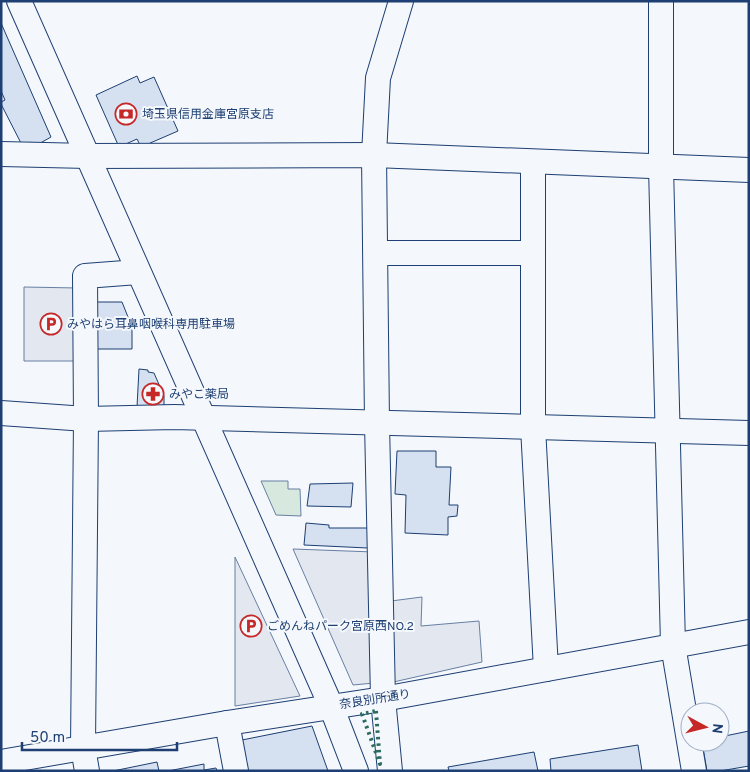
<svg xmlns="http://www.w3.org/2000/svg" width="750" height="772" font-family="Overpass,'Noto Sans JP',sans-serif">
<rect width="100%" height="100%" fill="#f4f7fb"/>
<!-- green -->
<polygon fill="#d7e8df" stroke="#687fa3" points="261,481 288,481 288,489 300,489 301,516 276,515"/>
<!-- parking -->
<g fill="#e3e8f0" stroke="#687fa3">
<polygon points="24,287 78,288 79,361 24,361"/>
<polygon points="293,549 374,552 374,683 353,685"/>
<polygon points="235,557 300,696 235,706"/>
<polygon points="422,597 421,626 479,621 482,662 389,683 391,601"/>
</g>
<!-- building -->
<g fill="#d5e0f0" stroke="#1d3f73">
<polygon points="1,23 51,137 35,146 31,142 23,147 1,104 1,102 5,100 1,91"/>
<polygon points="137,76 140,83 154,77 178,131 141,147 137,139 119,147 96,95"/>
<polygon points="94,302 122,302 132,327 132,349 94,349"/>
<polygon points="139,369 148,370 148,372 154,373 164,396 164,408 137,407"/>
<polygon points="397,451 436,451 436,467 451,467 449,505 458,505 457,516 448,517 448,535 405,533 406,495 395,494"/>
<polygon points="353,483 351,507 307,506 310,484"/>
<polygon points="306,523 329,525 329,528 369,528 368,548 304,545"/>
<polygon points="312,726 328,771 247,771 242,740"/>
<polygon points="749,731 749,766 720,771 707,771 702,742 720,742 720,737"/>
<polygon points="638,745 642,771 551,771 550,759"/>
<polygon points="534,752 538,771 449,771 448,767"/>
<polygon points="157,762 159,771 113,771"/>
<polygon points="204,764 204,770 216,768 217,771 168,771"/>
</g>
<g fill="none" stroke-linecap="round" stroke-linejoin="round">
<!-- minor casing -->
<g stroke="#1d3f73" stroke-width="26">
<g id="minor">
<polyline points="19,1 331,706 356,771"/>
<polyline points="661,1 661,167 673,645 694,771"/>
<polyline points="1,154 88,156 374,155 749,170"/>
<polyline points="533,162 533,427 546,669"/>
<polyline points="376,253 533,253"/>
<polyline points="1,413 86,419 174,417 749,433"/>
<polyline points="227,723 236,771"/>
<polyline points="1,762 227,723 383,699 749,632"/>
<polyline points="87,771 83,748 86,419 85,276 138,272"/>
<polyline points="390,771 383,699 377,423 374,155 378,78 401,1"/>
</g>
</g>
<!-- minor -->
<use href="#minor" stroke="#f4f7fb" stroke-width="24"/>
<!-- hedge -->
<polygon stroke="#2c6c60" stroke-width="4" stroke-dasharray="2.5 4" stroke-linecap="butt" points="376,711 380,764 362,714"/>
</g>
<!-- icons -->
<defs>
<g id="bank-ring" transform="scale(1.125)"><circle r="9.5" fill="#f4f7fb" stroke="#c62828" stroke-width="1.5"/><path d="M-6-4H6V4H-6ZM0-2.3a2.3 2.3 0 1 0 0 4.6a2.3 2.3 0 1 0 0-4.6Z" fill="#c62828"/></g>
<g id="parking-ring" transform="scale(1.125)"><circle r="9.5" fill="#f4f7fb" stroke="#c62828" stroke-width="1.5"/><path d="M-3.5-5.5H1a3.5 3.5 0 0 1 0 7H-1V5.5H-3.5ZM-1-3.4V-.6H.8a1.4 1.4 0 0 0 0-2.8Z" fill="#c62828"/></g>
<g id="pharmacy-ring" transform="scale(1.125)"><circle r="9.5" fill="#f4f7fb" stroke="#c62828" stroke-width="1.5"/><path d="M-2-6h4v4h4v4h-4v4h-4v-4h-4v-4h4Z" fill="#c62828"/></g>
</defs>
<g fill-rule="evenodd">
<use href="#bank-ring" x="126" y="114"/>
<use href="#parking-ring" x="51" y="324"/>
<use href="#pharmacy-ring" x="153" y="394"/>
<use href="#parking-ring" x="251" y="626"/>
</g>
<g text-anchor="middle" stroke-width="4" stroke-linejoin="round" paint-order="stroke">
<!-- poi labels -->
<g font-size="12" fill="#1d3f73" stroke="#f4f7fb" text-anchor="start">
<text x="142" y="118">埼玉県信用金庫宮原支店</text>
<text x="67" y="328">みやはら耳鼻咽喉科専用駐車場</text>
<text x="169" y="398">みやこ薬局</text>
<text x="267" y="630">ごめんねパーク宮原西NO.2</text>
</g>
<!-- street labels -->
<g font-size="12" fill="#1d3f73" stroke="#f4f7fb">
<text transform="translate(375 699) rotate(-9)" y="4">奈良別所通り</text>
</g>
</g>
<!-- border -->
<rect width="750" height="772" fill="none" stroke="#1d3f73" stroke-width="5"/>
<!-- north arrow -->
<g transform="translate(705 727) rotate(97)"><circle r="24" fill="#f4f7fb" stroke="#9eadc5"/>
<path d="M0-4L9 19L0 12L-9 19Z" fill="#c62828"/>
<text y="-8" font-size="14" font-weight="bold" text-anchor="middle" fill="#1d3f73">N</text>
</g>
<!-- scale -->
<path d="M22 742v8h155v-8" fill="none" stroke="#1d3f73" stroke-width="2.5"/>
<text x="30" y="742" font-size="15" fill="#1d3f73" stroke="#f4f7fb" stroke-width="4" paint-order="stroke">50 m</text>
</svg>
